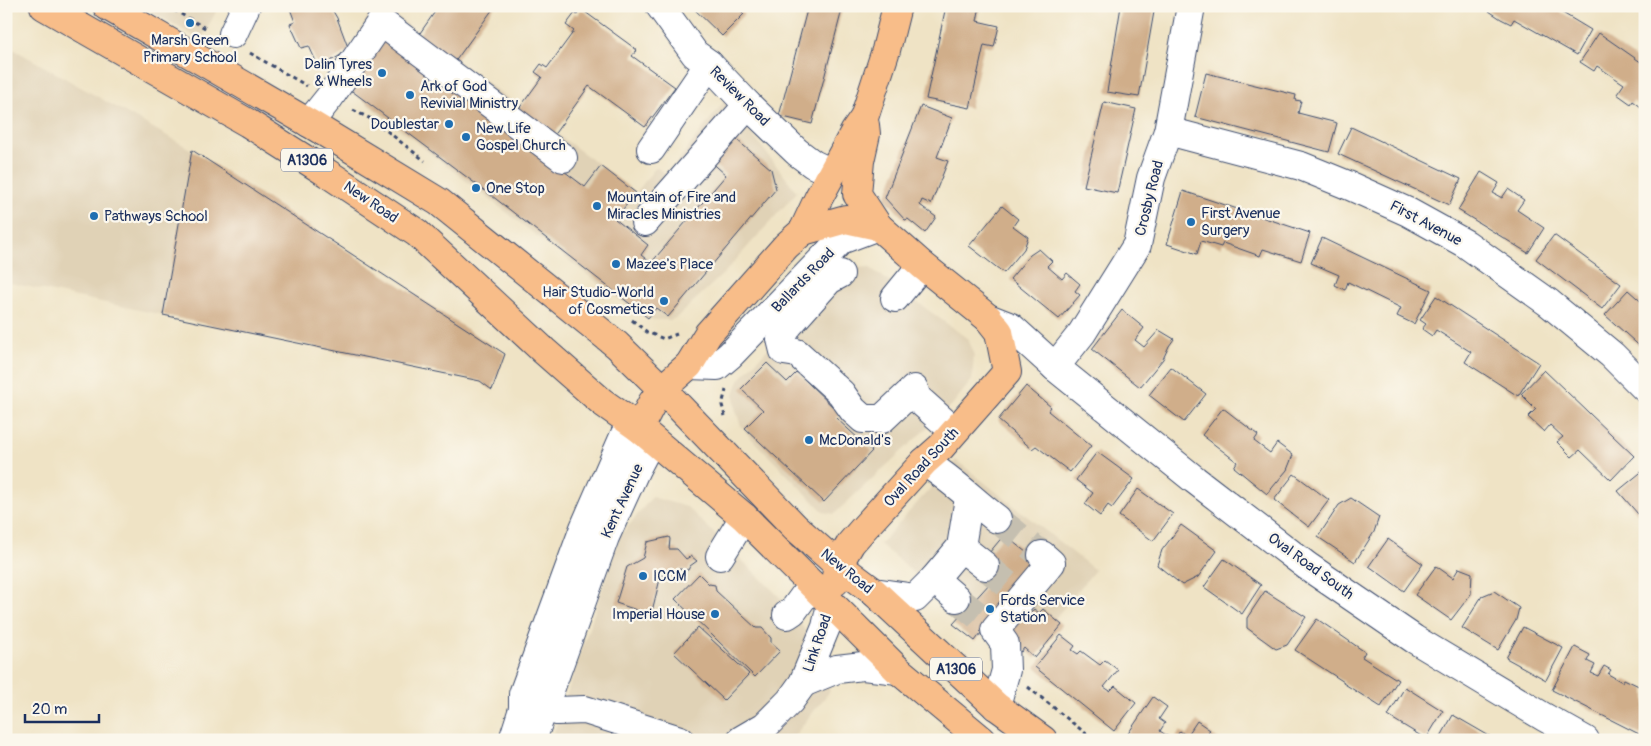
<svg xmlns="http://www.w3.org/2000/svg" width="1651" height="746" font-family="Pangolin,sans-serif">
<rect width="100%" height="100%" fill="#fbf7ec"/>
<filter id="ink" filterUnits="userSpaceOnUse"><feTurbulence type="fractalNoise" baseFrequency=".02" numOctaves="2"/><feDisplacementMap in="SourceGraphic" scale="10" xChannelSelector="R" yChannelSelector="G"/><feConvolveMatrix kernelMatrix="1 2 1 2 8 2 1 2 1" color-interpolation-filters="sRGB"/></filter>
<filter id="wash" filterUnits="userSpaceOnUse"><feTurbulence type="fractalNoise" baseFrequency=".0096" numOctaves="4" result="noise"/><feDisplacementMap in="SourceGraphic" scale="20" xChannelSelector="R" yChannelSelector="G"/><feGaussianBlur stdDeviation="1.12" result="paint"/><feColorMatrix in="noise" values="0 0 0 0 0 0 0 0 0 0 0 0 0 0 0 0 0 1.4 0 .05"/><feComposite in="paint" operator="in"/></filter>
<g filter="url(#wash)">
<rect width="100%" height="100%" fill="#efe3c5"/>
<!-- built -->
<g fill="#e0d2b6">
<polygon points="141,6 219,6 201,40"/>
<polygon points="373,6 382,6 601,166 636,193 656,167 667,175 725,100 797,192 725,272 677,317 671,320 653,320 638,314 337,81"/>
<polygon points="6,45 192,150 163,315 6,282"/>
<polygon points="869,267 968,339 974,353 972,380 952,405 834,514 824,512 747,434 741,426 735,408 734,394 739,380 835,276 845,269"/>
<polygon points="956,460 1095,570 1019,662 984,634 880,544"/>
<polygon points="652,497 687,507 790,607 818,651 830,691 791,740 557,740 552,738 620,536"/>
</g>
<g id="blocks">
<!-- building -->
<g fill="#d0ae8a">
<polygon points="289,6 330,6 337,18 349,50 319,68 309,46 301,48 290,24 295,22"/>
<polygon points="439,6 495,6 449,70 413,43"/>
<polygon points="691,6 736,6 744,14 722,36"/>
<polygon points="808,6 843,6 812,124 779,116"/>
<polygon points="946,6 980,6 977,21 999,26 994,47 984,45 970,108 926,99"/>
<polygon points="1121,6 1155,6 1139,97 1107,92"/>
<polygon points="1491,6 1551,6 1591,30 1577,55 1514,19 1511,24 1501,19 1489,11"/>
<polygon points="581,9 637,50 632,56 675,87 645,127 589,86 548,143 513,117 542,77 535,72 541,64 547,68 574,31 566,25 575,13 577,15"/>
<polygon points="1599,33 1645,65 1645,110 1633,101 1631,104 1617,94 1624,84 1597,66 1594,71 1580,62"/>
<polygon points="383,34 585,187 601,166 636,193 615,219 648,245 641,255 651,263 726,175 708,159 730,134 771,169 776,189 668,317 656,308 648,318 496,199 344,85"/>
<polygon points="1206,73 1296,95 1295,100 1301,101 1298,113 1337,123 1329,152 1195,117"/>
<polygon points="1104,102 1136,109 1117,193 1084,186"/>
<polygon points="921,106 952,118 937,157 948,161 931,204 922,200 920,205 936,217 925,233 908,219 905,220 885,198"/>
<polygon points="1351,127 1461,179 1449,205 1338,154"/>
<polygon points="192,150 505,354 492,390 480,381 163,315"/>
<polygon points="1481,172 1499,183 1493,193 1502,198 1508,189 1524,200 1517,210 1544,228 1528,253 1458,210"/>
<polygon points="1183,191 1310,233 1301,261 1263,249 1260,256 1223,243 1221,247 1201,241 1197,254 1167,244"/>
<polygon points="1002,206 1018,219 1013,226 1028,237 1024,249 1004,273 969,246"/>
<polygon points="1554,235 1621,284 1602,309 1536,259"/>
<polygon points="1322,238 1431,290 1414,324 1397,316 1401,308 1348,282 1345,290 1335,285 1339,275 1311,263"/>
<polygon points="1039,249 1052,261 1047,266 1062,279 1067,273 1080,284 1075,291 1080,295 1059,319 1010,279 1030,255"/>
<polygon points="1628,290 1645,305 1645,351 1605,315"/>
<polygon points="1436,296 1539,363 1518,396 1465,362 1471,352 1436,330 1432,336 1422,329 1426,324 1420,320"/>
<polygon points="1122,310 1144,328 1135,340 1144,347 1159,330 1174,339 1169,346 1163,359 1140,387 1092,349"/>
<polygon points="767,363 787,382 797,372 840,414 836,418 872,451 824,502 745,428 763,410 741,389"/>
<polygon points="1171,367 1206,394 1184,422 1149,395"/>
<polygon points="1544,370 1634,456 1611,480 1580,450 1572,457 1557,442 1563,437 1550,425 1544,432 1528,417 1536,409 1521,394"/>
<polygon points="1026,386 1051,407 1048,411 1091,446 1070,472 1036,446 1032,449 998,420"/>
<polygon points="1223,408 1258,435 1254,441 1270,453 1277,443 1293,455 1287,470 1267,494 1234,467 1237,462 1202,435"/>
<polygon points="1097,452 1134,479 1112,508 1108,505 1100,516 1085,504 1093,493 1076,480"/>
<polygon points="1645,469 1645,522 1618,491"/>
<polygon points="1294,474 1329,500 1309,527 1274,500"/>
<polygon points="1138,489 1173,514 1153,541 1119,516"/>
<polygon points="1351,498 1379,517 1374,532 1355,562 1318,537 1339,505"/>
<polygon points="1181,525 1217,551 1198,577 1182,585 1157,565 1162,550"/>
<polygon points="1004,535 1044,566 1011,611 1024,621 1034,609 1039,613 1043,609 1062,625 1035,658 1024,648 1021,652 987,625 975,641 953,624 1000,572 984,559"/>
<polygon points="669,537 670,539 669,549 677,549 686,559 691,556 697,561 690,566 688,570 679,569 676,579 661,575 651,615 616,603 627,567 643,558 647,542"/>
<polygon points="1388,539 1423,564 1404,591 1369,566"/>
<polygon points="1224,559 1261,585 1242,614 1204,587"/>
<polygon points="1436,566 1453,578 1459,568 1472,573 1471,594 1451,620 1415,595"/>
<polygon points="699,574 709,584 715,585 716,591 756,628 762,628 771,638 771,643 780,651 755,677 675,599"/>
<polygon points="1265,591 1306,617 1287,645 1276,649 1247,628 1247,618"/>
<polygon points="1494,591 1519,608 1516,620 1498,650 1462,628 1482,596"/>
<polygon points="1317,619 1365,652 1362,657 1398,680 1381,707 1343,683 1344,682 1295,650"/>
<polygon points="698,627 749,674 724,700 674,653"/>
<polygon points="1523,627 1563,648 1546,680 1506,658"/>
<polygon points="1061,635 1075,646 1072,650 1078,654 1081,651 1100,665 1105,660 1118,670 1104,687 1110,691 1115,686 1136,703 1114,731 1035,667"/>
<polygon points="1575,647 1590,655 1587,661 1595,665 1591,673 1598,676 1604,666 1611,670 1608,674 1622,682 1624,679 1645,689 1645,728 1641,735 1552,690"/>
<polygon points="1405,687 1443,711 1426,739 1388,716"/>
<polygon points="1153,697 1167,707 1159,719 1165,723 1160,731 1173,740 1127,740 1125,738"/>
<polygon points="1453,715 1491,737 1490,740 1439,740"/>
<polygon points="1197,721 1210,730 1208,732 1220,740 1174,740 1180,731 1187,736"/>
</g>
</g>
</g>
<g filter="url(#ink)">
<use href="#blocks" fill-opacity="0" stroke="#3b4a6d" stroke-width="1"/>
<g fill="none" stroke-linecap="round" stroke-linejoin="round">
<!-- minor-tunnel -->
<g stroke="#c5bfb0" stroke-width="28" stroke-dasharray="28 14" stroke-linecap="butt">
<polyline points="997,519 1042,555"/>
<polyline points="985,566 1013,589"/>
<polyline points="956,598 981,618"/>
</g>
<!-- minor casing -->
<g stroke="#3b4a6d" stroke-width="30">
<g id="minor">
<polyline points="660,6 695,54 709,64 748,105 797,152 813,164 832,173"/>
<polyline points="233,34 246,6"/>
<polyline points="309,123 329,98 381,22 563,158"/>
<polyline points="1168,131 1301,166 1350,186 1408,212 1466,244 1549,303 1612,355 1645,388"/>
<polyline points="651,149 709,64"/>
<polyline points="645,222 748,105"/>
<polyline points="840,274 829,280 788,326 781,339 784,351 797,353 841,393 853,410 863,419 882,419 914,389 917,398 954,431"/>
<polyline points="895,298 922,265"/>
<polyline points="988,318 1011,327 1055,367 1195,480 1307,566 1414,639 1544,717 1585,740"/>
<polyline points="689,365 717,366 730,355 841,240 878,226"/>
<polyline points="1055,367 1082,333 1137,245 1151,178 1168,131 1191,6"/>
<path d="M924 462C951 478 972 500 997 519"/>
<polyline points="961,547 985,566"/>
<polyline points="720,556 744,517"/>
<polyline points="934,579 961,547 969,498"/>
<polyline points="874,592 915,598 934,579 956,598"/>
<polyline points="787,615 793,611 812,585"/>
<polyline points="803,683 837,669 863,666 898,670"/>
<polyline points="531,695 543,707 557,711 585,710 680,740"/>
<polyline points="996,706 1006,670 1005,644 995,630 1051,563 1042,555"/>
<polyline points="513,740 523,709 523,694 584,528 625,434 639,428 646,450 636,469 605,537 532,740"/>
<polyline points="741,740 765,726 790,701 803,683 826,627 831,604"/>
</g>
</g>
<!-- major casing -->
<g stroke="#3b4a6d" stroke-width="30">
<g id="major">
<polyline points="44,6 248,123 327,173 417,233 544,351 602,402 639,428 744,517 898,670 982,740"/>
<polyline points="107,6 309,123 439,202 617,345 662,389 795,527 838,565 874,592 996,706 1043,740"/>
<polyline points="865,125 866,134 860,161 857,194 878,226"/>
<polyline points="803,231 846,219 878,226 922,265 988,318 999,332 1007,372 941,447 924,462 864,528 851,543 838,565 835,582"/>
<polyline points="639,428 652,403 662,389 689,365 708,334 786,246 803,231 818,199 855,131 864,118 886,50 897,6"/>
</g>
</g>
<!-- path -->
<g stroke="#3b4a6d" stroke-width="3" stroke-dasharray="4 4" stroke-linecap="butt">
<polyline points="167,6 207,29"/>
<polyline points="250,53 307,86"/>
<polyline points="353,110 373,120 425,161"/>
<polyline points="632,320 647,332 664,339 677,334"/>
<polyline points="725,416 722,405 726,390"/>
<polyline points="1028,687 1094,740"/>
</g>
<!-- minor -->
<use href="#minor" stroke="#fff" stroke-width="28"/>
<!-- major -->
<use href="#major" stroke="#f8bd89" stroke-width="28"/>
</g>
</g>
<!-- markers -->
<g fill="#1f6fb2" stroke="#fbf7ec" stroke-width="2">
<circle cx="190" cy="23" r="5"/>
<circle cx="382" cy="73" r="5"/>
<circle cx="410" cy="95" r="5"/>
<circle cx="449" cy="124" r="5"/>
<circle cx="466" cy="137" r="5"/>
<circle cx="476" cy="188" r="5"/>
<circle cx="597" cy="206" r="5"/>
<circle cx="94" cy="216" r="5"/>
<circle cx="1191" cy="222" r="5"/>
<circle cx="616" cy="264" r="5"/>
<circle cx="664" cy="301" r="5"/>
<circle cx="809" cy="440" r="5"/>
<circle cx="643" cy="576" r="5"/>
<circle cx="990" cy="609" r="5"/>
<circle cx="715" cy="614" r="5"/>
</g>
<g text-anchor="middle" stroke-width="4.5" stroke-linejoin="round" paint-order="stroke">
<!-- shield labels -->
<g fill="#fbf7ec" stroke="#5e6b89" stroke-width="1">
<rect x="281" y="148.5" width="52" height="23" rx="4"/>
<rect x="930" y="657.5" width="52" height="23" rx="4"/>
</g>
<g font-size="14" font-weight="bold" fill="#1b2f5e">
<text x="307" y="165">A1306</text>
<text x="956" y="674">A1306</text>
</g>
<!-- poi labels -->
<g font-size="15" fill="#1b2f5e" stroke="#fbf7ec" text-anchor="start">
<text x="190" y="45" text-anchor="middle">Marsh Green<tspan x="190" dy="17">Primary School</tspan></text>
<text x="372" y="69" text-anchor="end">Dalin Tyres<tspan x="372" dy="17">&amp; Wheels</tspan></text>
<text x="420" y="91">Ark of God<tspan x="420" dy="17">Revivial Ministry</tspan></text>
<text x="439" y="129" text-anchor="end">Doublestar</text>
<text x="476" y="133">New Life<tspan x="476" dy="17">Gospel Church</tspan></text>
<text x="486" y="193">One Stop</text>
<text x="607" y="202">Mountain of Fire and<tspan x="607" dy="17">Miracles Ministries</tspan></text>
<text x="1201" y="218">First Avenue<tspan x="1201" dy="17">Surgery</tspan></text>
<text x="104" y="221">Pathways School</text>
<text x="626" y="269">Mazee's Place</text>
<text x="654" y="297" text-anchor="end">Hair Studio-World<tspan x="654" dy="17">of Cosmetics</tspan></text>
<text x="819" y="445">McDonald's</text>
<text x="653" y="581">ICCM</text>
<text x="1000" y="605">Fords Service<tspan x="1000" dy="17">Station</tspan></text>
<text x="705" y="619" text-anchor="end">Imperial House</text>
</g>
<!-- street labels -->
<g font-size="15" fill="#1b2f5e" stroke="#fbf7ec">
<text transform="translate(740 96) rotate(45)" y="5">Review Road</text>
<text transform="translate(1149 198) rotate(-76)" y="5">Crosby Road</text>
<text transform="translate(371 202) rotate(34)" y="5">New Road</text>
<text transform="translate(1426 223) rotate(28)" y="5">First Avenue</text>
<text transform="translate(803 280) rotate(-46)" y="5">Ballards Road</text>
<text transform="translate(921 467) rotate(-47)" y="5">Oval Road South</text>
<text transform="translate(622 501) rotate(-65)" y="5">Kent Avenue</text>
<text transform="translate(1311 566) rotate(36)" y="5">Oval Road South</text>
<text transform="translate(847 571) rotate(39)" y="5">New Road</text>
<text transform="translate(817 643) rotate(-71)" y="5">Link Road</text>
</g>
</g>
<!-- margin -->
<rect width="1651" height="746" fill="none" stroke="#fbf7ec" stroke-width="25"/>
<!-- scale -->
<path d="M25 714v8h74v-8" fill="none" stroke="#1b2f5e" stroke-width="2.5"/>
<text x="32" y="714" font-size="15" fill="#1b2f5e" stroke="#fbf7ec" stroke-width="4" paint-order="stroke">20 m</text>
</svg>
